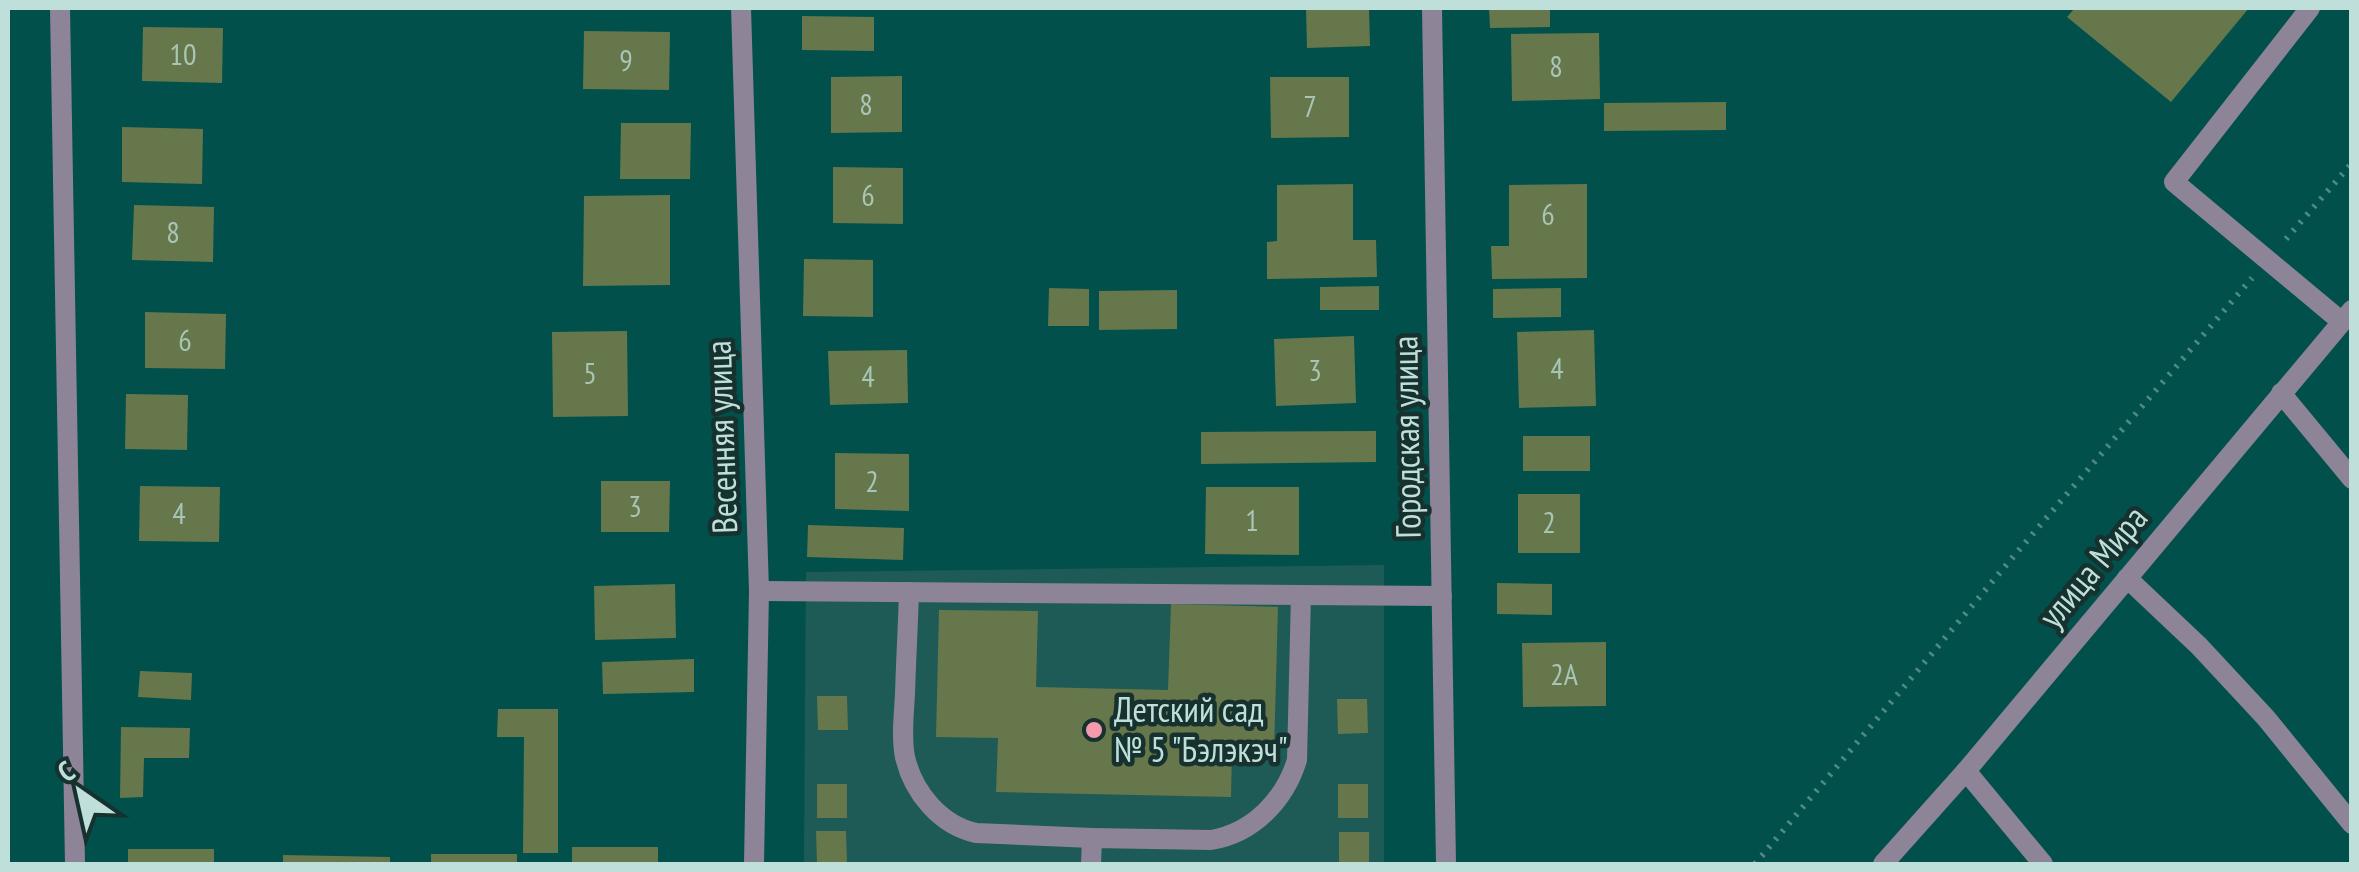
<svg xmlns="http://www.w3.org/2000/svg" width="2359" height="872" font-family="'PT Sans Narrow',sans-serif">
<rect width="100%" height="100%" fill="#02504b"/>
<!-- built -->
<polygon fill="#1e5b56" points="1384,565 1384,864 804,864 806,572"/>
<!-- building -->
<g fill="#65774b">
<polygon points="1306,8 1369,8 1370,46 1307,48"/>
<polygon points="1489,8 1550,8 1550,27 1490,28"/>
<polygon points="2075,8 2249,8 2171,102 2067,17"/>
<polygon points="802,16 874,17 874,51 802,50"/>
<polygon points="143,27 223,28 222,83 142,81"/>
<polygon points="584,31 670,32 669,90 583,89"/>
<polygon points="1599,33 1600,99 1512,101 1511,34"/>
<polygon points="902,76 902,132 831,133 831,77"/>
<polygon points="1270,77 1349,77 1349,137 1271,138"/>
<polygon points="1726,102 1726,130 1604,131 1604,103"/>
<polygon points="621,123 691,123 690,179 620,179"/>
<polygon points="122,127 203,129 202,184 122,182"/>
<polygon points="833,167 903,168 903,224 833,223"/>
<polygon points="1353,184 1353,240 1376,240 1377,277 1267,279 1267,242 1277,241 1277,185"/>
<polygon points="1587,184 1587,278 1492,279 1491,246 1509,246 1509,185"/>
<polygon points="670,195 670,285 583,286 584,196"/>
<polygon points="134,205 214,207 213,262 132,260"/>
<polygon points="804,259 873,260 873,317 803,316"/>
<polygon points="1379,286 1379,310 1320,310 1320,287"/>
<polygon points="1049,288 1089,289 1089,326 1048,326"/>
<polygon points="1561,288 1561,317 1493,318 1493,289"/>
<polygon points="1177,290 1177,329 1099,330 1099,291"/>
<polygon points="145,312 226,314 225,369 145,368"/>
<polygon points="1594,330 1596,406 1519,408 1517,332"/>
<polygon points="627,331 628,416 553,417 552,332"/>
<polygon points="1354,336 1356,403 1276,406 1274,339"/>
<polygon points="907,350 908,403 830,405 828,351"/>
<polygon points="126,394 188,395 187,450 125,449"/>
<polygon points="1376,431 1376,462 1201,464 1201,432"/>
<rect x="1523" y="436" width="67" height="35"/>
<polygon points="835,453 909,454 909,511 835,509"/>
<polygon points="601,481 670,481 669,532 601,532"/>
<polygon points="140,486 220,487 219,542 139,541"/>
<polygon points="1206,487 1299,487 1299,555 1205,554"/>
<rect x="1518" y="494" width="62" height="59"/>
<polygon points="808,525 904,528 903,560 807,557"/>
<polygon points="1497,583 1552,584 1552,615 1497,614"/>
<polygon points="675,584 676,638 595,640 594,586"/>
<polygon points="1171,604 1278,607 1274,752 1232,752 1231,797 996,792 998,738 936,737 939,610 1038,611 1036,687 1168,690"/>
<polygon points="1606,642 1606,706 1523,707 1522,643"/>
<polygon points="694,659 694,692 603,694 602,662"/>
<polygon points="140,671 192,673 191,700 138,697"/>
<polygon points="817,696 847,696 848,730 818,730"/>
<polygon points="1337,699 1367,699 1368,733 1338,734"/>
<polygon points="498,709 558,709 558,853 523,853 524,737 497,737"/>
<polygon points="121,727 190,728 189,758 144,758 143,797 120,798"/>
<rect x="817" y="784" width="30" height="34"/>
<rect x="1338" y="784" width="30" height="34"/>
<polygon points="816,831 846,831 847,864 817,864"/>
<rect x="1339" y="832" width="30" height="32"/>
<rect x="572" y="847" width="86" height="17"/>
<rect x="128" y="849" width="86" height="15"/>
<rect x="431" y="854" width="86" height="10"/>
<polygon points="283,855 390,857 390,864 283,864"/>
</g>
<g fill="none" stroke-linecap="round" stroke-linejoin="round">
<!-- path -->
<g stroke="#4f8a85" stroke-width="6" stroke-dasharray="2.5 8" stroke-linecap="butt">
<polyline points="2286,239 2352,163"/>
<polyline points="1755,864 2013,557 2252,278"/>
</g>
<!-- lane -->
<g stroke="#8d8498" stroke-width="20">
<polyline points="2310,8 2174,182 2342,322"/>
<polyline points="2127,578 2199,646 2266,718 2352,824"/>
<path d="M759 591 1301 595 1297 760C1285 799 1254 833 1211 840L1092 838 1091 864"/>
<path d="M909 592C908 626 906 660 905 694 904 714 901 737 905 757 913 792 940 825 976 833L1092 838"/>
<polyline points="1301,595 1442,596"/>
</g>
<!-- street -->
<g stroke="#8d8498" stroke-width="20">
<polyline points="60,8 75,864"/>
<polyline points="741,8 759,591 754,864"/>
<polyline points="1432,8 1446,864"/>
<polyline points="2281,393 2352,479"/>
<polyline points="1966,771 2043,864"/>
<polyline points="1883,864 1966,771 2352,310"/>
</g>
</g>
<!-- markers -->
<circle fill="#f39aac" stroke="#16312e" stroke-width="4" cx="1094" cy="730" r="10"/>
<g text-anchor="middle" stroke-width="9" stroke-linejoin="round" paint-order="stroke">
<!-- number labels -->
<g font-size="30" fill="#a8c5b6">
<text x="183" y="65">10</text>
<text x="626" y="71">9</text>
<text x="1556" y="77">8</text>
<text x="866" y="115">8</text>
<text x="1310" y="117">7</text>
<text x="868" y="206">6</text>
<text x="1548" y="225">6</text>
<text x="173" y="243">8</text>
<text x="185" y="351">6</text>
<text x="1557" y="379">4</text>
<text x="1315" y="381">3</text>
<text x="590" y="384">5</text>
<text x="868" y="387">4</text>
<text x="872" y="492">2</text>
<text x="635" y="517">3</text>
<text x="179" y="524">4</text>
<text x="1252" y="531">1</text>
<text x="1549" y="533">2</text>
<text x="1564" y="685">2А</text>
</g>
<!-- street labels -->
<g font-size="35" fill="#bfdfda" stroke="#16312e">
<text transform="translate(722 437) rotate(-92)" y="12">Весенняя улица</text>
<text transform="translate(1407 437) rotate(-91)" y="12">Городская улица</text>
<text transform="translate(2093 567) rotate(-50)" y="12">улица Мира</text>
</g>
<!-- poi labels -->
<g font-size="35" fill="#bfdfda" stroke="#16312e" text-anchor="start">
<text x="1114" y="722">Детский сад<tspan x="1114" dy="40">№ 5 "Бэлэкэч"</tspan></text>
</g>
</g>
<!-- border -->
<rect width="2359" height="872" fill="none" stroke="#bfdfda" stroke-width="20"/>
<!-- north arrow -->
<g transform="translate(80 792) rotate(326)" stroke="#16312e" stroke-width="8" paint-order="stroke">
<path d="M0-8L18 38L0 25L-18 38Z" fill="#bfdfda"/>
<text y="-15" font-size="28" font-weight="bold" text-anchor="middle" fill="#bfdfda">С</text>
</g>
</svg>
